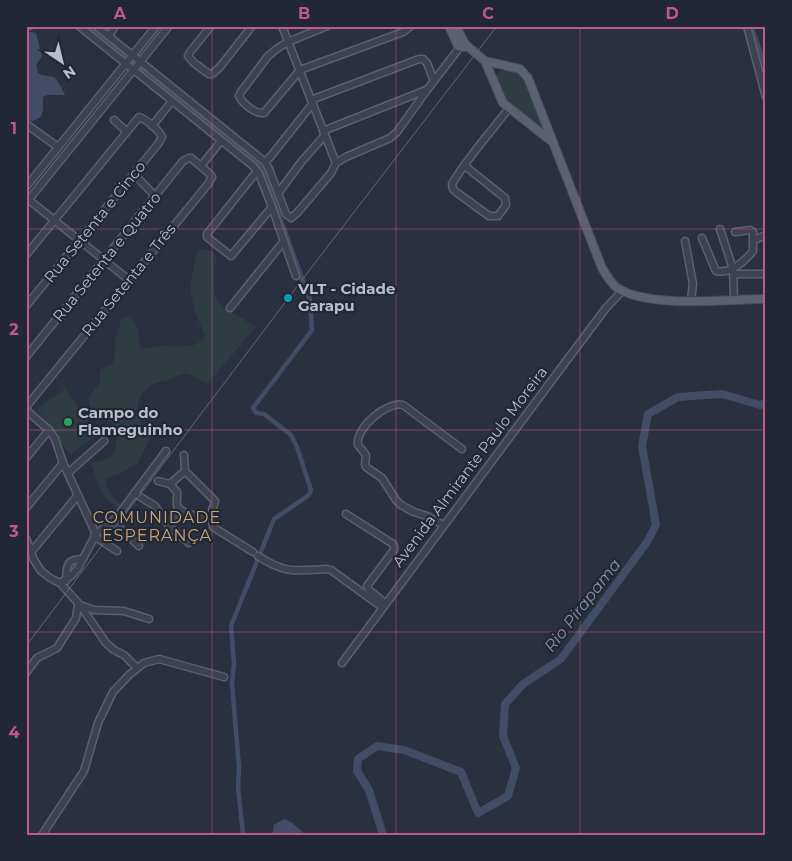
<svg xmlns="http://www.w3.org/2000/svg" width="792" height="861" font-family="Montserrat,sans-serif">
<rect width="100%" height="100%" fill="#2a303f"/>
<!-- green -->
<g fill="#2d3d41">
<polygon points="508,69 518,72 524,77 544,132 509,107 495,78 499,72"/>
<path d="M201 250C208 250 213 250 217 257L214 266 215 298 225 308 256 327 207 384C201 381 193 375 186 374 179 373 175 378 169 380 163 382 156 382 150 386 136 395 130 423 151 428L152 435 137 464 121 473 106 478C105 490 113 498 121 505L119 509 105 497 100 489 91 463C118 459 120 447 112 423 94 409 77 407 100 383V370L110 365 114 361 115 341 121 320 127 316C141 325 138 334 140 349 148 348 156 346 164 346 178 345 196 351 205 336L194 310 190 287 196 255Z"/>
<polygon points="65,389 98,434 70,455 37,409"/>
</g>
<!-- water -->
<g fill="#424c66">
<path d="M32 32 36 33 42 56 36 65 38 73C44 77 48 75 54 77 57 79 64 92 65 95H47L43 97V109L41 117 33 121 26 120V33Z"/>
<polygon points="284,819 291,822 306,835 272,835 274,825"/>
</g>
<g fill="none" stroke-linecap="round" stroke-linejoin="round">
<!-- stream -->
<polyline stroke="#424c66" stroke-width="1" points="137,57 162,26"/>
<!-- canal -->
<g stroke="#424c66" stroke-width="4.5">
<polyline points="89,26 258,165 263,171 310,300 312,330 253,408 256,413 264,414 291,435 297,447 311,490 309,495 274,519 231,626 234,664 232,683 239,768 238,787 243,835"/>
<polyline points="751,26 766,68"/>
</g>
<!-- river -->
<polyline stroke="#424c66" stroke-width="8" points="383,835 369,790 357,771 358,759 377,746 404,750 461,772 478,813 508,796 516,768 503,736 505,704 523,684 561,659 647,542 656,525 642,446 648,414 678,397 722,394 760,405 766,403"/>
<!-- minor casing -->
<g stroke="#5b606d" stroke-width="9">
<g id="minor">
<polyline points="79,26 253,166 259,174 272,207 296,276"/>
<polyline points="96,26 265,162 269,169 286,214 291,218 297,213 331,173 336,163 346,157 390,138 397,132 427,90 460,47"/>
<polyline points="211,26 190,52 188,56 194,63 209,74 212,74 220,67 252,26"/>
<polyline points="282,26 336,163"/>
<path d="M327 26 288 42 278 48 268 56 241 92 239 96C243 104 255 114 264 113L300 70 403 32 411 26"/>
<polyline points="747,26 766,97"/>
<polyline points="26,27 30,26"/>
<polyline points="109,36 115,26"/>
<polyline points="311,100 419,59 423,59 427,63 434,81"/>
<polyline points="114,120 126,131"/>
<polyline points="26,124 58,147"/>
<polyline points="152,126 172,101"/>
<polyline points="323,131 426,90"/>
<polyline points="265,162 271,156 313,103"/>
<polyline points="201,166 221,141"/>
<path d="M465 166 505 198 506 205 498 216H489L456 192 453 189 452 184C467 158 491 132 509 108"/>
<polyline points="257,171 207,234 207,237 231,256 272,207"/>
<polyline points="134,174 155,196"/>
<polyline points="26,187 156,26"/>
<polyline points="279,192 302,161 325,135"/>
<polyline points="29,200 129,280"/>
<polyline points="26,203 169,26"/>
<polyline points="720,229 733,269 734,299"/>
<path d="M702 238 715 269 716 271C731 274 744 262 753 251V232L750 230 735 232"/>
<polyline points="754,240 766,235"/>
<polyline points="685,241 693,284 691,300"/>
<path d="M26 255 139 117C146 119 159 130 162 137L158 144 26 306"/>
<polyline points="733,274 766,274"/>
<polyline points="230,308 284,241"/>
<polyline points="26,357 183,161 189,158 191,158 210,174 212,177 208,184 26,407"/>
<polyline points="26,410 49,430 55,439 63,463 96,534"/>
<polyline points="184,455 185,471 215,501 211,514 213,527 253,552"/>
<polyline points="26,458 49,430"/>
<polyline points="68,473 104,441"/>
<path d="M158 481 170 484 177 492C178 496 176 500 177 505 179 514 204 518 212 518"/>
<polyline points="170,484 185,471"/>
<polyline points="134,493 155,506 169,526"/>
<polyline points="26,508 63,463"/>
<polyline points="178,508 169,526 172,529 189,543"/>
<polyline points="346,514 393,544 394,547 394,550 367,586 369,590 385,603"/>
<polyline points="112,521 139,546"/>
<path d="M443 525 427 516 414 512 401 505 396 500 382 478 366 467 365 464 366 455 358 445C355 428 387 401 403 405L462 449"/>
<polyline points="94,536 117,551"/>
<polyline points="26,538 34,560 41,571 50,578 60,583 80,605 94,610 124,611 149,619"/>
<polyline points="32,551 78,495"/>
<path d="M258 556C285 574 297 571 327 569L331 570 382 607"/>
<path d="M66 581C67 567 65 559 83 559"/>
<polyline points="60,583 71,576 78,568 96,534 117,517 166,451"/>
<polyline points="80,605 106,643 114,650 124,655 137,668"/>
<polyline points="342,663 561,368 606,308 622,291"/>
<polyline points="26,673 37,658 57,648 76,618 78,604"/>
<polyline points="42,835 84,771 98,723 113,692 129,675 144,663 159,659 224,677"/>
</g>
</g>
<!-- major casing -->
<g stroke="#474b59" stroke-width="10">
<g id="major">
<polyline points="449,26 458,46 464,47 466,45"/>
<polyline points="456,26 465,44 485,61 503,103 550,140"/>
<path d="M485 61 520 69 528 78 602 268C606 275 610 282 616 287 647 309 728 299 766 299"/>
</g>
</g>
<!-- minor -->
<use href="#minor" stroke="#3e424f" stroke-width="6"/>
<!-- major -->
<use href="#major" stroke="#5c616f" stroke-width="8"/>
<!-- tram -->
<polyline stroke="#606676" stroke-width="1" points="26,646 305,276 497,26"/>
</g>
<!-- grid -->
<path fill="none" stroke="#bf5a87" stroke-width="1" stroke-opacity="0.55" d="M212 26V835M396 26V835M580 26V835M26 229H766M26 430H766M26 632H766"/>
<!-- markers -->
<circle fill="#0f9aa8" stroke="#222735" stroke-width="2" cx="288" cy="298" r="5"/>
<circle fill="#2e9e5b" stroke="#222735" stroke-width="2" cx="68" cy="422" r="5"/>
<g text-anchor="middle" stroke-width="4.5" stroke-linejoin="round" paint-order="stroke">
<!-- street labels -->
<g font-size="15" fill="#babeca" stroke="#222735">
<text transform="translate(95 222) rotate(-51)" y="5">Rua Setenta e Cinco</text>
<text transform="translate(107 257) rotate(-51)" y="5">Rua Setenta e Quatro</text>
<text transform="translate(129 280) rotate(-51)" y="5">Rua Setenta e Três</text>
<text transform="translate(470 467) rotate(-53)" y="5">Avenida Almirante Paulo Moreira</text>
</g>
<!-- poi labels -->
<g font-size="15" font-weight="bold" fill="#babeca" stroke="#222735" text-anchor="start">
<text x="298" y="294">VLT - Cidade<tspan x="298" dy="17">Garapu</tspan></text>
<text x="78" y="418">Campo do<tspan x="78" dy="17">Flameguinho</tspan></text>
</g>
<!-- neighbourhood labels -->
<g font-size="16" letter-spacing="1" fill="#caa675" stroke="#222735">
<text x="157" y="523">COMUNIDADE<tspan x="157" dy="18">ESPERANÇA</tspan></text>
</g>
<!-- water labels -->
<g font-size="16" font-style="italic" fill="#8690ad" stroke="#222735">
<text transform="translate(582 605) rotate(-52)" y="6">Rio Pirapama</text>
</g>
</g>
<!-- border -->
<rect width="792" height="861" fill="none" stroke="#222735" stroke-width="55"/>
<!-- north arrow -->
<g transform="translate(62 62) rotate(145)" stroke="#222735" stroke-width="4" paint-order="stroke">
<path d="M0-4L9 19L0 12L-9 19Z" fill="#babeca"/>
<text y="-8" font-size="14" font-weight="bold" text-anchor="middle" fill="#babeca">N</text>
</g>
<rect x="28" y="28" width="736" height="806" fill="none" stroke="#bf5a87" stroke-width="2"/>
<g font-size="16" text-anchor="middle" font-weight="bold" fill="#bf5a87">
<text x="120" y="19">A</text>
<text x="304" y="19">B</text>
<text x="488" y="19">C</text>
<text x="672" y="19">D</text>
<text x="14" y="134">1</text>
<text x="14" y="335">2</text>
<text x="14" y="537">3</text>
<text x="14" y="738">4</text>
</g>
</svg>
